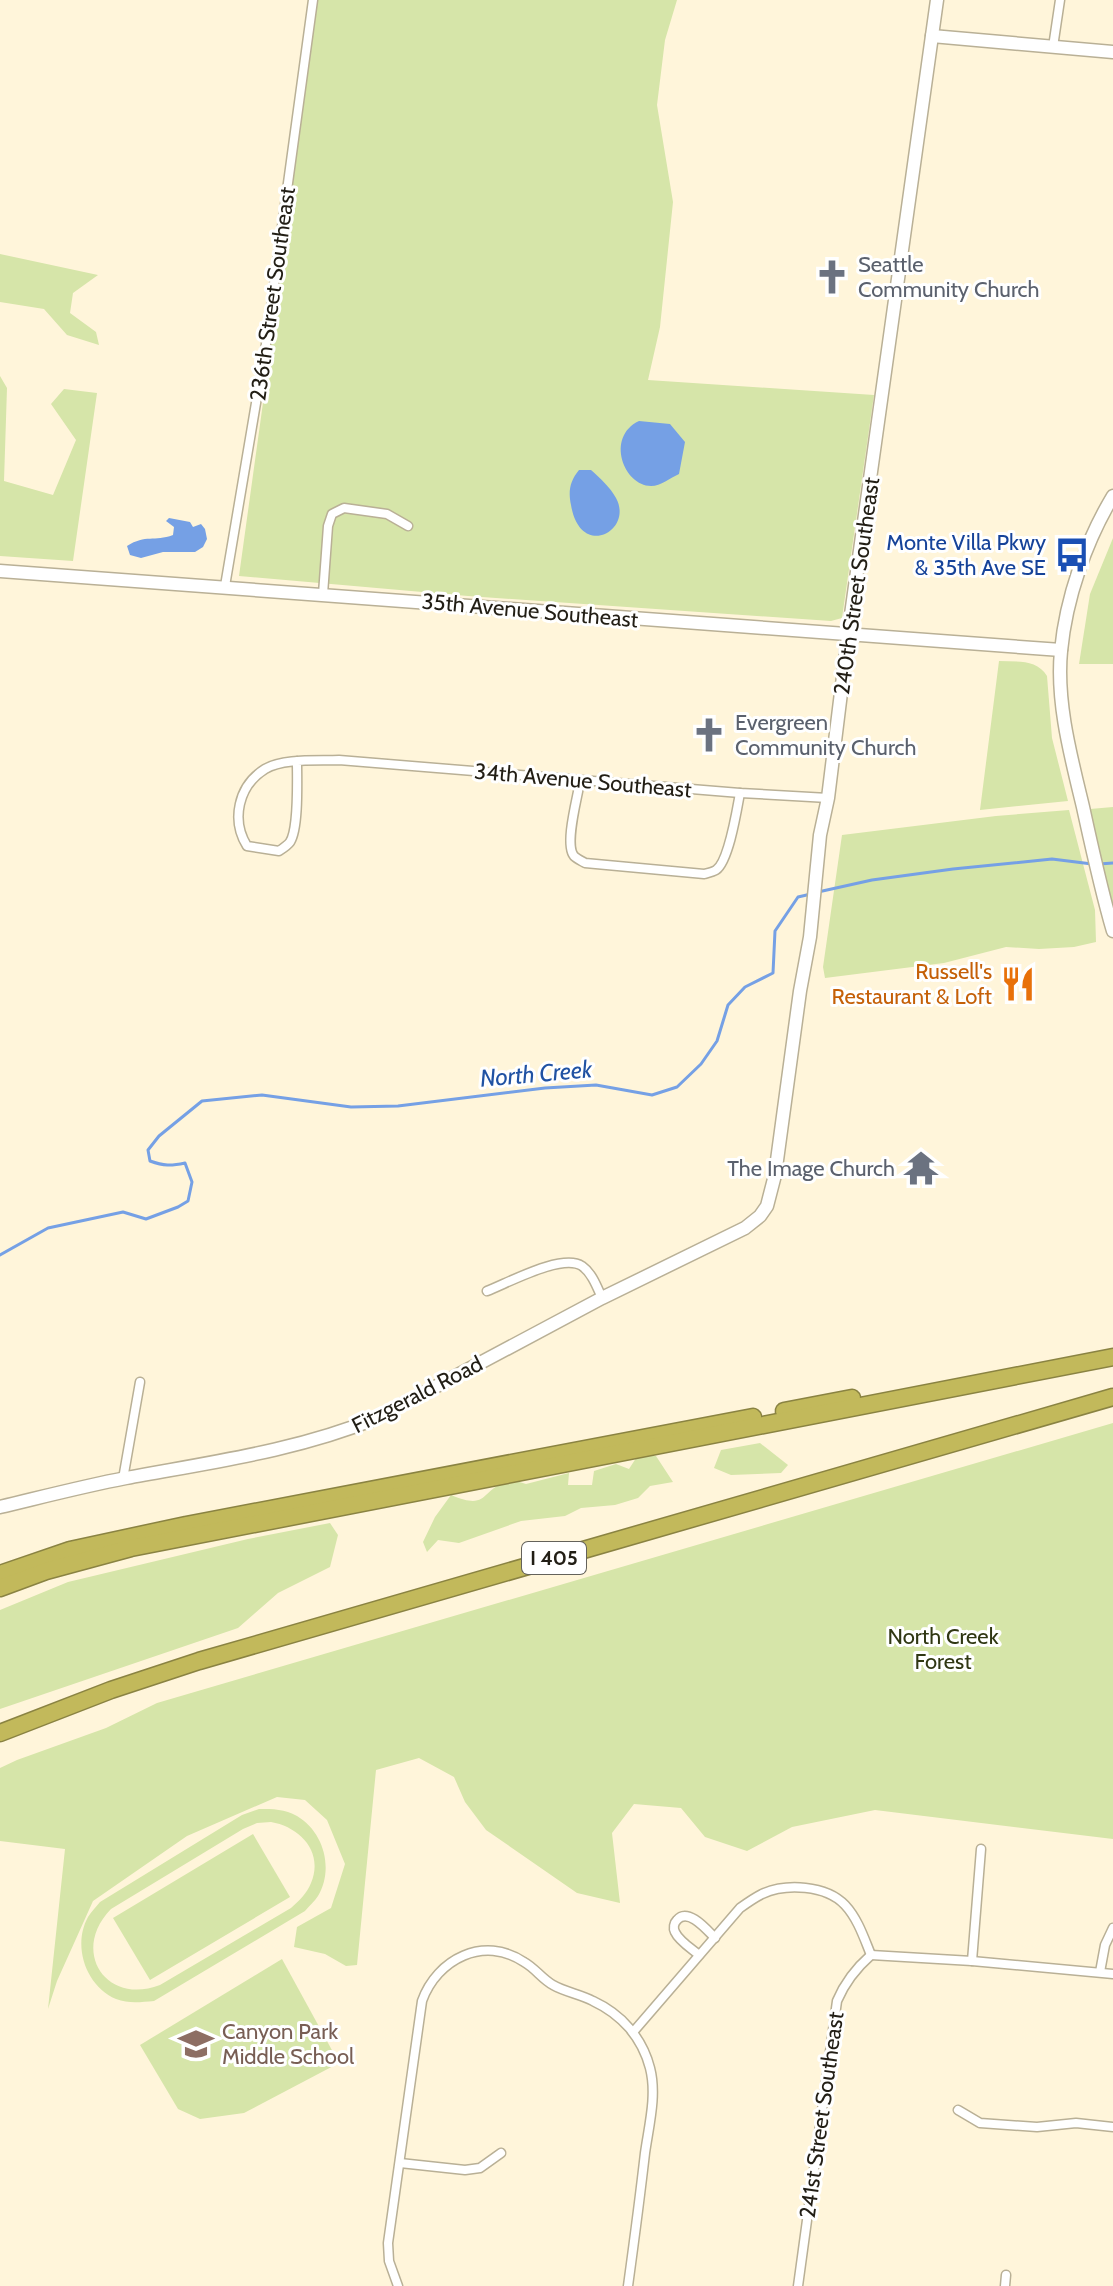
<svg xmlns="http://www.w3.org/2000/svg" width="1113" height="2286" font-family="Cabin,sans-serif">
<rect width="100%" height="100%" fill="#fff5da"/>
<!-- green -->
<g fill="#d6e5a9" fill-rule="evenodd">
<polygon points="313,0 677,0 665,40 657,105 673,202 660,327 648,380 874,395 842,618 831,621 468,596 239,576 271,345 266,344"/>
<polygon points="0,254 98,275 73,293 70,313 96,332 99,345 67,335 44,309 0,302"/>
<polygon points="0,376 7,388 4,481 53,495 76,440 51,404 64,389 97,393 73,561 0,556"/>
<polygon points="1113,538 1113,664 1079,664 1090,594"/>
<path d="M999 661C1017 662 1037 659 1047 676L1052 738 1068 801 980 810Z"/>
<polygon points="1113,807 1113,906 1112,906 1090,809"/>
<polygon points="1069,810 1095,910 1096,942 1074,947 1039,949 1006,947 944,963 825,978 823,967 842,835 996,816"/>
<polygon points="1113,1423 1113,1839 875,1810 792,1827 747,1851 705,1837 681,1808 634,1804 612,1833 620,1903 577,1893 486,1830 465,1802 454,1777 419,1758 376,1770 357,1965 346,1966 325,1954 294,1947 297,1927 331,1908 345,1864 327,1820 305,1800 277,1797 187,1836 93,1901 57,1981 48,2009 65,1849 0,1841 0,1768 17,1760 106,1728 157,1703"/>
<polygon points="760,1443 788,1465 781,1473 731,1475 714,1468 721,1450"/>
<path d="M638 1455 656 1456 673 1482 650 1486 638 1498 615 1505 581 1508 565 1516 521 1521 459 1543 438 1540 427 1552 423 1542 435 1517 451 1495C489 1511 479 1491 510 1479L526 1484 569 1473 568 1485H592L594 1471 616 1464 629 1469Z"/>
<polygon points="330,1523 338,1535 330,1567 278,1593 238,1628 0,1709 0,1610 68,1582 248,1539"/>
<path d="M259 1809C273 1809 285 1809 297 1816 324 1832 334 1869 318 1896 315 1901 309 1906 305 1911L154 2001C141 2002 129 2004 116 1999 86 1986 72 1946 88 1917 91 1912 96 1907 100 1902L242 1815ZM271 1822C300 1827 324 1852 311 1883 307 1893 299 1901 291 1908L160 1985C106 2006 70 1951 111 1909L243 1829 257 1823Z"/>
<polygon points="253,1834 290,1897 150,1980 113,1918"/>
<polygon points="282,1959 339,2063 244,2113 200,2119 178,2109 140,2045"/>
</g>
<!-- water -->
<g fill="#75a0e5">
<path d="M639 421 670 424 685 442 679 474C670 478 661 486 651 486 624 486 605 437 639 421Z"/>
<path d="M579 470H591C600 478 610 487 616 498 634 531 580 560 571 505 568 491 570 481 579 470Z"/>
<path d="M169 518 190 522 193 527 201 524 205 529 207 539 203 547 195 552H163L141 558 130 555 127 546C146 534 154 542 173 535L174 527 166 521Z"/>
</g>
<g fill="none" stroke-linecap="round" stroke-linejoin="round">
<!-- stream -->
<g stroke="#75a0e5" stroke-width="3">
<polyline points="1099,864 1113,863"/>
<polyline points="818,892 872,880 953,869 1052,859 1092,864"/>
<path d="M0 1255 48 1228 123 1212 146 1219 178 1207 188 1201 192 1182 185 1163C171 1166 164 1166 150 1161L148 1150 159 1136 202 1101 262 1095 351 1107 398 1106 545 1088 596 1085 652 1095 677 1087 701 1064 717 1041 728 1005 745 987 773 973 775 931 798 897 811 894"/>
</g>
<!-- street casing -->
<g stroke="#b9b096" stroke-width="11">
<g id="street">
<polyline points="1053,47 1060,0"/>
<polyline points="225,586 266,344 313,0"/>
<polyline points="323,594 328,526 332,514 344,508 387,514 408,526"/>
<path d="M297 761C297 780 299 828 290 842 288 845 282 849 279 851L247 846C231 820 238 786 265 769 283 758 318 761 339 760L740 793 828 798"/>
<path d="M580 781C578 796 564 844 574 856 577 859 582 861 585 863L704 874C708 873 713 872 716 870 729 861 737 809 740 793"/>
<path d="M487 1291C508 1283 562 1253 582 1266 592 1273 597 1287 602 1298"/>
<polyline points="123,1479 140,1382"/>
<path d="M699 1955C692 1949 679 1941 675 1932 673 1928 674 1923 677 1920 688 1907 707 1930 715 1938"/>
<polyline points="871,1955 972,1961 1113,1974"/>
<polyline points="972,1961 981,1849"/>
<polyline points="1100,1972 1105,1945 1113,1928"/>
<path d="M634 2031 740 1908C747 1903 754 1898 762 1894 786 1883 826 1885 845 1905 858 1919 864 1938 871 1955"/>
<polyline points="958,2110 980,2123 1037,2127 1076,2123 1113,2127"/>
<polyline points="400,2163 465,2170 480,2168 501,2153"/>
<path d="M398 2286 389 2261 388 2243 422 2001C437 1959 484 1935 524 1962 535 1968 542 1979 553 1985 565 1992 580 1994 593 2001 621 2014 642 2037 650 2068 657 2095 649 2125 645 2153 640 2197 634 2242 628 2286"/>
<path d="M798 2286 837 2001C845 1982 855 1969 871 1955"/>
<polyline points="1005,2286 1006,2275"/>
</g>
</g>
<!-- secondary casing -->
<g stroke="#b9b096" stroke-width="15">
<g id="secondary">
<polyline points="932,36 1113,52"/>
<path d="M1113 496C1086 541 1066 598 1061 651 1056 702 1071 757 1083 807 1092 848 1101 890 1113 931"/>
<polyline points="0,571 1061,650"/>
<path d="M0 1507C42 1497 84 1486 126 1478 212 1462 296 1451 377 1418L602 1298 745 1228 760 1216 767 1206 775 1175 800 991 810 937 820 835 828 798 848 636 937 0"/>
</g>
</g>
<!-- highway casing -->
<g stroke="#8a8342" stroke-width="19">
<g id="highway">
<polyline points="784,1411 852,1398"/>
<polyline points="0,1574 70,1550 186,1525 753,1417"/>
<polyline points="0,1588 46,1571 131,1548 1113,1357"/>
<polyline points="0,1733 111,1690 199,1661 1113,1397"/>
</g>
</g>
<!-- street -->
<use href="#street" stroke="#fff" stroke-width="8"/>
<!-- secondary -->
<use href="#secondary" stroke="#fff" stroke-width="12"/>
<!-- highway -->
<use href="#highway" stroke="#c2b95b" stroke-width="16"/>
</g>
<!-- icons -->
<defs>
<g id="church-bare" transform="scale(2.76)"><path d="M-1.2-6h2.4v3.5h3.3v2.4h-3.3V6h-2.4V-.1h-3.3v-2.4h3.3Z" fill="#6b7280" stroke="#fff" stroke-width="2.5" paint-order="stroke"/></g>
<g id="bus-bare" transform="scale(2.76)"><path d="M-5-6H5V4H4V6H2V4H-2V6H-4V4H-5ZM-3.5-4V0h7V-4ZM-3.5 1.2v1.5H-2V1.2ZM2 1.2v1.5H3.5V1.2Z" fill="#1a4fb4" stroke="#fff" stroke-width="2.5" paint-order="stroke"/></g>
<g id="restaurant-bare" transform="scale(2.76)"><path d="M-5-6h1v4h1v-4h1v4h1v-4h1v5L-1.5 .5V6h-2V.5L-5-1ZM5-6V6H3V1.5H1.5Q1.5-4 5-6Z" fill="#e8710a" stroke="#fff" stroke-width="2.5" paint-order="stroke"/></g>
<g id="temple-bare" transform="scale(2.76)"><path d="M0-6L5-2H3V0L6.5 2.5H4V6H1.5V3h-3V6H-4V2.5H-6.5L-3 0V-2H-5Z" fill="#6b7280" stroke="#fff" stroke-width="2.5" paint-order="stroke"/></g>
<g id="school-bare" transform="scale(2.76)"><path d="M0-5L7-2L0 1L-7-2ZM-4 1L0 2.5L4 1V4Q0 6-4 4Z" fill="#8d6e63" stroke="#fff" stroke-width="2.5" paint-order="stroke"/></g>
</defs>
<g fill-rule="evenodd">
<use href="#church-bare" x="832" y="277"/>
<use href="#bus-bare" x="1072" y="555"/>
<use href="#church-bare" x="709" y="735"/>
<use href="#restaurant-bare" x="1018" y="984"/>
<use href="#temple-bare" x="921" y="1168"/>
<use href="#school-bare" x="196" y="2044"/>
</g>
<g text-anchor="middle" stroke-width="6" stroke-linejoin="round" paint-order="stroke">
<!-- shield labels -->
<rect fill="#fff" stroke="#64625b" stroke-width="2" x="522" y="1542" width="64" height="32" rx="6"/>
<g font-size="20" font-weight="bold" fill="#221e15">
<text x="554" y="1565">I 405</text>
</g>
<!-- worship labels -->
<g font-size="22" fill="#5b616d" stroke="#fff" text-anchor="start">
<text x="858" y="272">Seattle<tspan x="858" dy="25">Community Church</tspan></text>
<text x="735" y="730">Evergreen<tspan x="735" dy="25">Community Church</tspan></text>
<text x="895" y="1176" text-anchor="end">The Image Church</text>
</g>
<!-- street labels -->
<g font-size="22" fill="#221e15" stroke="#fff">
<text transform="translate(272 294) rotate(-82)" y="8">236th Street Southeast</text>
<text transform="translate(856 586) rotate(-82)" y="8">240th Street Southeast</text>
<text transform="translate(530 610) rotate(5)" y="8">35th Avenue Southeast</text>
<text transform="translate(583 780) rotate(5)" y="8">34th Avenue Southeast</text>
<text transform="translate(417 1394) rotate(-27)" y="8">Fitzgerald Road</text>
<text transform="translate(821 2115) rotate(-82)" y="8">241st Street Southeast</text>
</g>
<!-- transit labels -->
<g font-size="22" fill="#164399" stroke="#fff" text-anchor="end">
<text x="1046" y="550">Monte Villa Pkwy<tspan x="1046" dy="25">&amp; 35th Ave SE</tspan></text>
</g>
<!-- food labels -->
<g font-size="22" fill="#c56008" stroke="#fff" text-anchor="end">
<text x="992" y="979">Russell's<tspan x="992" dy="25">Restaurant &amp; Loft</tspan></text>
</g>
<!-- park labels -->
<g font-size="22" fill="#303713" stroke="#fff">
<text x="943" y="1644">North Creek<tspan x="943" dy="25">Forest</tspan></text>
</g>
<!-- education labels -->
<g font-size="22" fill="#785e54" stroke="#fff" text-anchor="start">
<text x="222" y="2039">Canyon Park<tspan x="222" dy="25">Middle School</tspan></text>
</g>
<!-- water labels -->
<g font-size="24" font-style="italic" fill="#2052a3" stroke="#fff">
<text transform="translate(536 1074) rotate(-5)" y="8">North Creek</text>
</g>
</g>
</svg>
